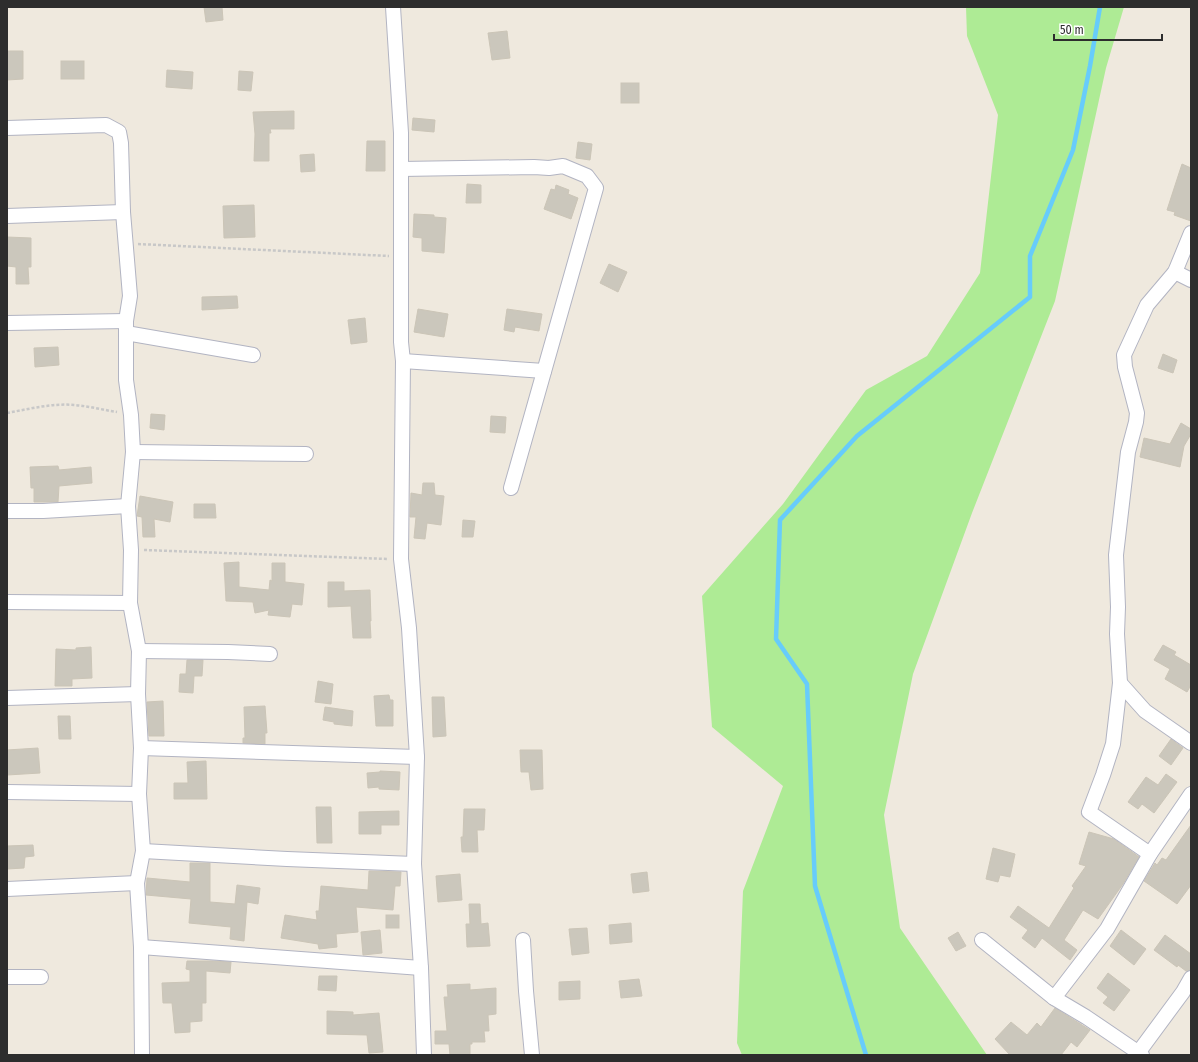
<svg xmlns="http://www.w3.org/2000/svg" width="1198" height="1062" font-family="'Fira Sans Condensed',sans-serif">
<rect width="100%" height="100%" fill="#efe9de"/>
<!-- green -->
<polygon fill="#aeeb95" points="966,7 1124,7 1106,68 1055,301 972,513 913,674 884,815 900,928 987,1055 742,1055 737,1043 743,891 783,786 712,727 702,596 783,504 866,390 927,356 980,273 998,115 967,36"/>
<g fill="none" stroke-linecap="round" stroke-linejoin="round">
<!-- stream -->
<polyline stroke="#67ccfb" stroke-width="4.5" points="866,1055 815,886 807,684 776,639 780,520 857,436 1030,297 1030,256 1073,150 1090,66 1100,7"/>
</g>
<!-- building -->
<g fill="#cbc7bc" stroke="#cbc5b7">
<polygon points="204,7 222,7 223,20 206,22"/>
<polygon points="507,31 510,58 492,60 488,33"/>
<polygon points="7,51 23,51 23,79 7,80"/>
<rect x="61" y="61" width="23" height="18"/>
<polygon points="167,70 193,72 192,89 166,87"/>
<polygon points="239,71 253,72 251,91 238,90"/>
<rect x="621" y="83" width="18" height="20"/>
<polygon points="294,111 294,129 270,129 271,133 269,133 269,161 254,161 255,134 253,112"/>
<polygon points="413,118 435,120 434,132 412,130"/>
<polygon points="367,141 385,141 385,171 366,171"/>
<polygon points="578,142 592,144 590,160 576,158"/>
<polygon points="314,154 315,171 301,172 300,155"/>
<polygon points="1182,164 1191,168 1191,221 1174,215 1175,212 1167,210"/>
<polygon points="467,184 481,185 481,203 466,203"/>
<polygon points="556,185 569,190 568,194 578,198 571,219 544,209 551,189 555,190"/>
<polygon points="254,205 255,237 224,238 223,206"/>
<polygon points="414,214 434,215 434,217 446,218 444,253 422,251 422,238 413,237"/>
<polygon points="7,237 31,238 31,267 28,267 29,284 16,284 16,267 7,266"/>
<polygon points="609,264 627,272 618,292 600,283"/>
<polygon points="237,296 238,308 202,310 202,297"/>
<polygon points="418,309 448,314 444,337 414,332"/>
<polygon points="507,309 542,314 539,331 515,327 514,332 504,330"/>
<polygon points="365,318 367,342 351,344 348,320"/>
<polygon points="58,347 59,365 35,367 34,348"/>
<polygon points="1163,354 1177,360 1173,373 1158,368"/>
<polygon points="151,414 165,415 164,430 150,428"/>
<polygon points="491,416 506,417 505,433 490,432"/>
<polygon points="1181,423 1191,429 1191,434 1184,446 1180,467 1140,457 1144,438 1170,444"/>
<polygon points="58,466 59,470 91,467 92,483 59,486 58,502 34,502 34,488 31,488 30,467"/>
<polygon points="423,483 434,483 435,495 444,496 441,525 427,523 425,539 414,538 416,517 410,517 411,493 422,495"/>
<polygon points="140,496 173,502 170,522 154,519 155,537 143,537 142,517 137,516"/>
<polygon points="194,504 215,504 216,518 194,518"/>
<polygon points="463,520 475,521 473,537 462,537"/>
<polygon points="239,562 239,587 269,590 270,580 272,581 272,563 285,563 285,582 304,584 302,605 292,604 290,617 268,615 269,610 255,613 253,602 226,601 224,563"/>
<polygon points="328,582 344,582 344,591 370,590 371,621 370,621 371,638 353,638 351,606 328,607"/>
<polygon points="1163,645 1176,652 1174,655 1191,665 1191,685 1187,692 1165,679 1170,669 1154,660"/>
<polygon points="91,647 92,678 72,679 72,686 55,686 56,649 76,650 76,648"/>
<polygon points="187,660 203,660 202,676 194,676 193,693 179,692 180,674 186,674"/>
<polygon points="318,681 333,684 331,704 315,702"/>
<polygon points="389,695 390,700 393,700 393,726 376,726 374,696"/>
<polygon points="432,697 444,697 446,736 433,737"/>
<polygon points="163,701 164,736 149,736 147,702"/>
<polygon points="265,706 267,733 265,733 265,744 243,743 243,738 245,738 244,707"/>
<polygon points="325,707 353,711 352,726 334,724 334,722 323,720"/>
<polygon points="58,716 70,716 71,739 59,739"/>
<polygon points="1171,739 1183,748 1171,765 1159,756"/>
<polygon points="38,748 40,773 7,775 7,750"/>
<polygon points="520,750 542,750 543,789 531,790 529,772 521,772"/>
<polygon points="206,761 207,799 174,799 174,783 188,783 187,762"/>
<polygon points="380,771 400,772 399,790 379,789 379,787 368,788 367,773 380,772"/>
<polygon points="1166,774 1177,782 1154,813 1142,804 1138,809 1128,802 1146,777 1158,785"/>
<polygon points="316,807 331,807 332,843 317,843"/>
<polygon points="464,809 485,809 484,830 477,830 478,852 462,852 461,837 463,837"/>
<polygon points="399,811 399,825 381,825 381,834 359,834 359,812"/>
<polygon points="1191,825 1191,885 1177,904 1144,881 1155,863 1157,865 1162,858 1166,860"/>
<polygon points="1089,832 1114,839 1139,857 1123,884 1098,919 1083,910 1064,940 1077,950 1070,960 1042,938 1035,948 1022,938 1028,930 1010,917 1018,906 1049,928 1074,888 1072,886 1086,866 1079,864"/>
<polygon points="33,845 34,856 25,857 24,868 7,869 7,846"/>
<polygon points="993,848 1015,854 1010,877 1000,875 998,882 986,879"/>
<polygon points="190,863 210,863 210,902 235,904 237,885 260,888 258,904 247,902 244,941 230,939 231,927 189,923 191,899 146,895 147,878 190,882"/>
<polygon points="369,871 401,872 400,886 395,886 393,910 356,907 358,932 336,934 337,947 319,949 318,944 281,938 285,915 317,920 316,911 319,911 321,886 368,890"/>
<polygon points="647,872 649,891 633,893 631,874"/>
<polygon points="460,874 462,900 438,902 436,876"/>
<polygon points="469,904 480,904 481,924 488,923 490,946 467,947 466,924 470,924"/>
<rect x="386" y="915" width="13" height="13"/>
<polygon points="631,923 632,942 610,944 609,925"/>
<polygon points="587,928 589,953 572,955 569,929"/>
<polygon points="380,930 382,953 363,955 361,932"/>
<polygon points="1121,930 1146,949 1134,965 1110,946"/>
<polygon points="958,932 966,946 956,951 948,938"/>
<polygon points="1165,935 1191,954 1191,970 1186,971 1178,965 1177,967 1154,950"/>
<polygon points="187,961 212,961 231,962 230,973 206,971 206,1003 202,1003 202,1021 190,1022 190,1032 175,1033 172,1003 163,1003 162,983 190,982 190,970 186,969"/>
<polygon points="1108,973 1130,990 1114,1011 1103,1003 1108,997 1097,988"/>
<polygon points="319,976 337,976 336,991 318,990"/>
<polygon points="639,979 642,996 621,998 619,981"/>
<polygon points="580,981 580,999 559,1000 559,982"/>
<polygon points="470,984 470,990 496,988 496,1014 488,1015 489,1031 484,1031 485,1042 472,1042 472,1044 470,1044 470,1055 450,1055 449,1044 435,1044 435,1031 447,1031 444,997 448,997 447,985"/>
<polygon points="1055,1008 1090,1030 1077,1047 1071,1042 1061,1055 1010,1055 995,1039 1011,1022 1027,1035 1037,1023 1041,1027"/>
<polygon points="327,1011 353,1012 353,1015 379,1013 383,1052 369,1053 367,1035 327,1034"/>
</g>
<g fill="none" stroke-linecap="round" stroke-linejoin="round">
<!-- street casing -->
<g stroke="#b2b4c2" stroke-width="16">
<g id="street">
<polyline points="393,7 401,133 401,342 403,361 401,559 409,628 417,757 414,864 421,968 424,1055"/>
<polyline points="7,128 106,125 119,132 121,143 123,212 130,296 126,321 126,380 131,415 133,452 128,506 131,550 130,603 139,651 138,694 141,748 139,794 143,851 137,883 141,947 142,1055"/>
<polyline points="401,169 534,167 549,168 563,166 587,176 596,188 511,488"/>
<polyline points="7,216 123,212"/>
<polyline points="1175,272 1191,280"/>
<polyline points="7,323 126,321"/>
<polyline points="126,333 253,355"/>
<polyline points="403,361 544,371"/>
<polyline points="133,452 306,454"/>
<polyline points="7,511 43,511 128,506"/>
<polyline points="7,602 130,603"/>
<polyline points="139,651 228,652 270,654"/>
<polyline points="1120,683 1145,711 1191,743"/>
<polyline points="7,698 138,694"/>
<polyline points="141,748 417,757"/>
<polyline points="7,792 139,794"/>
<polyline points="143,851 287,859 414,864"/>
<polyline points="1150,854 1089,812 1103,775 1113,744 1120,683 1117,634 1118,607 1116,555 1128,452 1136,422 1137,413 1125,367 1124,355 1147,305 1175,272 1191,233"/>
<polyline points="7,889 137,883"/>
<polyline points="523,940 526,991 532,1055"/>
<polyline points="982,940 1054,998 1086,1017 1142,1055"/>
<polyline points="141,947 421,968"/>
<polyline points="7,977 41,977"/>
<polyline points="1054,998 1107,929 1150,854 1191,794"/>
<polyline points="1138,1053 1183,992 1191,978"/>
</g>
</g>
<!-- path -->
<g stroke="#c8c8c8" stroke-width="2.5" stroke-dasharray="3 2" stroke-linecap="butt">
<polyline points="138,244 389,256"/>
<path d="M7 413C29 409 52 403 74 405 89 406 103 410 117 412"/>
<polyline points="144,550 388,559"/>
</g>
<!-- street -->
<use href="#street" stroke="#fff" stroke-width="14"/>
</g>
<!-- border -->
<rect width="1198" height="1062" fill="none" stroke="#2d2d2d" stroke-width="16"/>
<!-- scale -->
<path d="M1054 34v6h108v-6" fill="none" stroke="#2d2d2d" stroke-width="2"/>
<text x="1060" y="34" font-size="12" fill="#2d2d2d" stroke="#ffffff" stroke-width="3" paint-order="stroke">50 m</text>
</svg>
